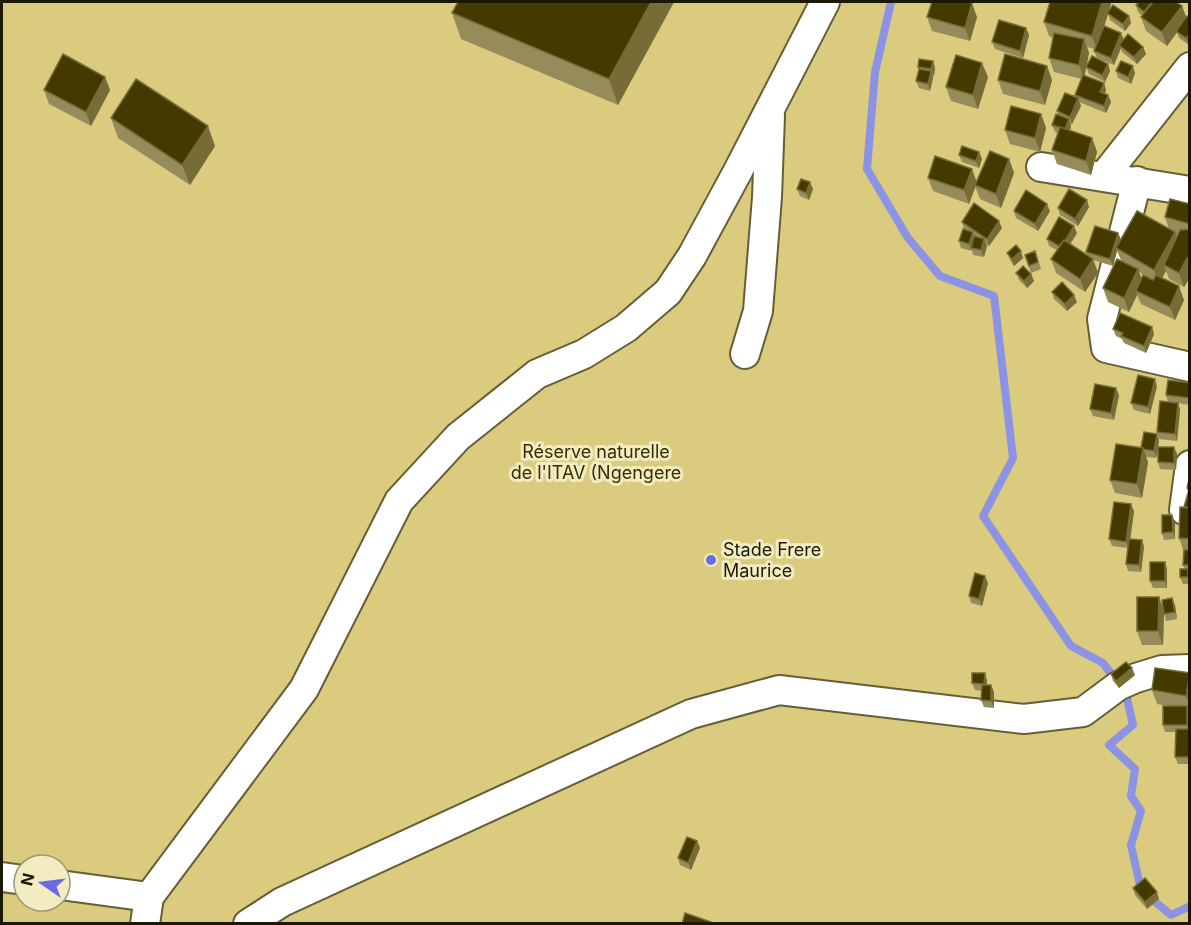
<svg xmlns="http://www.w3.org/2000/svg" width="1191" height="925" font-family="Inter,sans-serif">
<rect width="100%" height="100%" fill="#e7dfb4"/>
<!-- green -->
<path fill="#dacb7e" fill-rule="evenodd" d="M2 2H1189V923L2 924ZM24 865H60V901H24Z"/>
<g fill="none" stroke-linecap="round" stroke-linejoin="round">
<!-- stream -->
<polyline stroke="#8c93e5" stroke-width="8" points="891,2 875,72 867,169 908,238 940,276 994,296 1013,458 983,516 1071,646 1103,663 1126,694 1133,725 1109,745 1135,769 1131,796 1141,811 1131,845 1141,890 1171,915 1190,906"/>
<!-- street casing -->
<g stroke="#655e37" stroke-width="32">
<g id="street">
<polyline points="1041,167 1190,191"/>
<polyline points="1104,176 1190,67"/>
<polyline points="1137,181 1102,319 1106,348 1190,367"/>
<polyline points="745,354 758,311 767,197 770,116"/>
<polyline points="1190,465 1184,510 1190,511"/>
<polyline points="2,877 24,880"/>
<polyline points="60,885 149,897"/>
<polyline points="145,924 149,897 304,689 399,501 458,437 537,374 584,354 626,328 668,292 692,256 738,171 825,2"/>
<polyline points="248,924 282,902 691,714 779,690 1024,719 1083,712 1118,686 1136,678 1162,670 1190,669"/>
</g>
</g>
<!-- street -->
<use href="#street" stroke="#fff" stroke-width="28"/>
</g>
<!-- wall -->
<g fill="#968c5a" fill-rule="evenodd">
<polygon points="674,2 618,105 461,39 452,13"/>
<polygon points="1111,4 1108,12 1129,16 1131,23 1125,31 1110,20 1108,14 1104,26 1124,40 1143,47 1146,54 1137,64 1122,52 1121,48 1114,65 1097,58 1094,51 1095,49 1087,47 1089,53 1086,67 1108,64 1110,71 1105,82 1089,74 1086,67 1084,75 1104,83 1106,90 1105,93 1108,95 1111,102 1106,113 1079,102 1081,106 1072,124 1070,124 1071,126 1070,131 1092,138 1097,152 1091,175 1057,164 1052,150 1058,133 1055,132 1052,125 1058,115 1057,111 1077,98 1075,95 1082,79 1054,72 1049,58 1053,38 1049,36 1044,22"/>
<polygon points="1136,5 1182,6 1186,18 1189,45 1179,38 1177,32 1167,46 1146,31 1141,17 1142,16 1138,12"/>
<polygon points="927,17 977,17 970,41 932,31"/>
<polygon points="1026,28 1029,35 1023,58 995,49 992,42"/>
<polygon points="933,61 935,68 934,76 932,76 933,78 930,91 919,88 916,81 919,70 918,67"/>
<polygon points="1047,66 1052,80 1045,105 1003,94 998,80"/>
<polygon points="1116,71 1135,73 1131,84 1118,78"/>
<polygon points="105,77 110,90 91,126 49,104 44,90"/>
<polygon points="988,77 978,109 951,101 946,87"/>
<polygon points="1041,114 1046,128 1040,152 1010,144 1005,130"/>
<polygon points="111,118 215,146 190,185 118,138"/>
<polygon points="979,152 982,159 979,168 962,162 959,155"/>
<polygon points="1009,159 1014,173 1001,208 980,199 975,186 969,204 933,191 928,178 976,182"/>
<polygon points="797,189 813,189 809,200 800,196"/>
<path d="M1190 204V277L1184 287 1169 279 1166 271 1162 278 1184 300 1175 320 1141 304 1137 295 1129 312 1108 302 1103 288 1121 260 1117 251 1113 266 1093 260 1098 273 1085 292 1056 273 1051 259 1057 250 1049 246 1047 239 1077 233 1070 244 1088 256 1086 252 1118 233 1121 240 1169 229 1165 217ZM1139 272 1153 280 1141 278Z"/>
<polygon points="1089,207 1078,226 1060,215 1058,208"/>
<polygon points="1014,211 1050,211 1038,231 1016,218"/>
<polygon points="962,222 1002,228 989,246 986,244 987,246 984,257 973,255 972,250 972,251 961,248 959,241 966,230 964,229"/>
<polygon points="1035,251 1041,269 1031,273 1025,255"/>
<polygon points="1007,253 1023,258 1014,266 1010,260"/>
<polygon points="1016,273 1031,274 1034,281 1027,288 1019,280"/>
<polygon points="1052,292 1077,302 1067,311 1054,299"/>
<polygon points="1152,327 1154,334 1146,353 1124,343 1122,339 1116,336 1113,329"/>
<polygon points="1190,383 1190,405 1178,403 1180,410 1177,441 1159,439 1157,432 1168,402 1166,395"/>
<polygon points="1157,386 1150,414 1134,410 1131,403"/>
<polygon points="1119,395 1114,420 1093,416 1090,409"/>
<polygon points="1157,434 1159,441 1158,447 1174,447 1177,454 1176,470 1160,469 1158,462 1158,450 1156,458 1146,457 1148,462 1142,498 1115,493 1110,480 1141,448"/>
<polygon points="1190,476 1189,572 1190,584 1183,584 1180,577 1185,569 1183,565 1184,552 1179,538 1188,493 1187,488"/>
<polygon points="1134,511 1130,539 1142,540 1144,547 1141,572 1128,571 1126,564 1127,548 1112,546 1109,539"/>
<polygon points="1175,522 1175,539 1164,540 1162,533"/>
<polygon points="1167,569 1167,588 1153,588 1150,581"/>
<polygon points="988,583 982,606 971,603 969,596"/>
<polygon points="1172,598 1175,605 1177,619 1166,621 1164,612 1163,645 1142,645 1137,631 1163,609"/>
<polygon points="1190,673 1190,709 1188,709 1189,713 1190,764 1178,764 1175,757 1176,732 1165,732 1163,725 1168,706 1157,704 1152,690"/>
<polygon points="1111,674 1135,675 1119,688 1113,681"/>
<polygon points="987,680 987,685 991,685 994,692 994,708 984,707 981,700 982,691 975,690 972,683"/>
<polygon points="697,841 700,848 691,870 680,865 678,858"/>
<polygon points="1133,888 1159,899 1147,909 1135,895"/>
</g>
<!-- shaded-wall -->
<g fill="#756c36">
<polygon points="651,2 674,2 618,105 609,79"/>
<polygon points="1102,2 1110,2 1111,4 1097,50 1092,36"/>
<polygon points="972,3 977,17 970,41 965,28"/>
<polygon points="1182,6 1187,19 1167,46 1162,32"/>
<polygon points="1129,16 1131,23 1125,31 1123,24"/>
<polygon points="1026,28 1029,35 1023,58 1020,51"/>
<polygon points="1121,33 1124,40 1119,45 1121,48 1114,65 1111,58"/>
<polygon points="1190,34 1190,44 1189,45 1186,38"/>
<polygon points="1084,39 1089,53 1084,79 1079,65"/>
<polygon points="1143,47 1146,54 1137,64 1134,57"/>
<polygon points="933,61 935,68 934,76 931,69"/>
<polygon points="982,63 988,77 978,109 973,95"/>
<polygon points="1108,64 1110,71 1105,82 1102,75"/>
<polygon points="1047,66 1052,80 1045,105 1040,91"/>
<polygon points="1133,66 1135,73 1131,84 1128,77"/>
<polygon points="931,71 933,78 930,91 928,84"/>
<polygon points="105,77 110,90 91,126 86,112"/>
<polygon points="1104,83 1106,90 1103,99 1100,92"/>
<polygon points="1108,95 1111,102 1106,113 1104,106"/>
<polygon points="1078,98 1081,106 1072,124 1070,117"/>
<polygon points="1041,114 1046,128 1040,152 1035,138"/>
<polygon points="1069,119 1071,126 1068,137 1065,130"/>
<polygon points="208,126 215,146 190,185 182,165"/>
<polygon points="1092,138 1097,152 1091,175 1086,161"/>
<polygon points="979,152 982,159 979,168 976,161"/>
<polygon points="1009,159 1014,173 1001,208 996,194"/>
<polygon points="972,169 977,183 969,204 964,190"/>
<polygon points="810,182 813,189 809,200 806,193"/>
<polygon points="1087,200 1089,207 1078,226 1075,219"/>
<polygon points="1047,204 1050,211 1038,231 1035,224"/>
<polygon points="999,221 1002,228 989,246 987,239"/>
<polygon points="1074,226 1077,233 1064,254 1061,247"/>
<polygon points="973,232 975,239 971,248 972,251 969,244"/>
<polygon points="1175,232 1180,246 1164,265 1166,271 1159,283 1154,270"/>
<polygon points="1118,233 1121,240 1116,248 1117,251 1113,266 1110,259"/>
<polygon points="984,239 987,246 984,257 981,250"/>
<polygon points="1021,251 1023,258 1014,266 1012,259"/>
<polygon points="1187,258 1190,265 1190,277 1184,287 1179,273"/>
<polygon points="1093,259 1098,273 1085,292 1080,279"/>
<polygon points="1138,269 1143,283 1136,291 1137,295 1129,312 1124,298"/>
<polygon points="1031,274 1034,281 1027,288 1024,281"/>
<polygon points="1179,286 1184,300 1175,320 1170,307"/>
<polygon points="1074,295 1077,302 1067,311 1065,304"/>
<polygon points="1152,327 1154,334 1146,353 1144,346"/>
<polygon points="1155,379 1157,386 1150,414 1148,407"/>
<polygon points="1116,388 1119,395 1114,420 1111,413"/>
<polygon points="1178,403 1180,410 1177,441 1175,434"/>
<polygon points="1157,434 1159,441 1156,458 1154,451"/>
<polygon points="1174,447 1177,454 1176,470 1174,463"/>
<polygon points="1143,448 1148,462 1142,498 1137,484"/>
<polygon points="1131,504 1134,511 1129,549 1126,542"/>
<polygon points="1172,515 1175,522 1175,539 1173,532"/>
<polygon points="1142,540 1144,547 1141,572 1139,565"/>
<polygon points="1165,562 1167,569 1167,588 1165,581"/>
<polygon points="1188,569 1190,574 1190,583 1188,577"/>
<polygon points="985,576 988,583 982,606 979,599"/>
<polygon points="1159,597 1164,611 1163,645 1158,631"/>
<polygon points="1172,598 1175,605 1177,619 1175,612"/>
<polygon points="1132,668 1135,675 1119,688 1116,681"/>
<polygon points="985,673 987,680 987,691 984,684"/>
<polygon points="1190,675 1190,705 1186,696"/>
<polygon points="991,685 994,692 994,708 991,701"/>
<polygon points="1187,706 1189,713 1189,732 1187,725"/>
<polygon points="697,841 700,848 691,870 688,863"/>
<polygon points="1157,892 1159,899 1147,909 1145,902"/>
</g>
<!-- building -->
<g fill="#443a00" stroke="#756c36" stroke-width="1.5">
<polygon points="458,2 651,2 609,79 452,13"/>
<polygon points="932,2 967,2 972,3 965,28 927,17"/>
<polygon points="1050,2 1102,2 1092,36 1044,22"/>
<polygon points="1139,2 1152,2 1144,12 1136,5"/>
<polygon points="1153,2 1176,2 1182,6 1162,32 1141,17"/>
<polygon points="1113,5 1129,16 1123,24 1107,13"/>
<polygon points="1187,16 1190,18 1190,34 1186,38 1176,31"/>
<polygon points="999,20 1026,28 1020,51 992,42"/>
<polygon points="1104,26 1121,33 1111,58 1094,51"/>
<polygon points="1054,33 1084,39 1079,65 1049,58"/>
<polygon points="1128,34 1143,47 1134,57 1119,45"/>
<polygon points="63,54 105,77 86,112 44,90"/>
<polygon points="1005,54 1047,66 1040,91 998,80"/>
<polygon points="956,55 982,63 973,95 946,87"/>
<polygon points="1092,56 1108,64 1102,75 1086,67"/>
<polygon points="919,59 933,61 931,69 918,67"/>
<polygon points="1121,61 1133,66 1128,77 1116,71"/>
<polygon points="919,69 931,71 928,84 916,81"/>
<polygon points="1083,75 1104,83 1100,92 1108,95 1104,106 1075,95"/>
<polygon points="136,79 208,126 182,165 111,118"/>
<polygon points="1065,93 1078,98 1070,117 1057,111"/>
<polygon points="1011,106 1041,114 1035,138 1005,130"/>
<polygon points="1056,114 1069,119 1065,129 1052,125"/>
<polygon points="1060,127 1092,138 1086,161 1052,150"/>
<polygon points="962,146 979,152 976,161 959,155"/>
<polygon points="990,151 1009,159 996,194 975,185"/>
<polygon points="935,156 972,169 964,190 928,178"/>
<polygon points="801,179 810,182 806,193 797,189"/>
<polygon points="1069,189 1087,200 1075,219 1058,208"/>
<polygon points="1026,190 1047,204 1035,224 1014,211"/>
<polygon points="1170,199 1190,204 1190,224 1165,217"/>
<polygon points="974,203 999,221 987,239 962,222"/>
<polygon points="1137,211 1175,232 1154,270 1116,248"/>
<polygon points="1059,217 1074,226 1065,241 1064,240 1059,246 1047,239"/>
<polygon points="1095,226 1118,233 1110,259 1086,252"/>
<polygon points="963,229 973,232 969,244 959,241"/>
<polygon points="1190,229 1190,260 1187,258 1179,273 1164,265 1180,230"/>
<polygon points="974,236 984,239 981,250 971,248"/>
<polygon points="1064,240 1093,259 1080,279 1051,259"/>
<polygon points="1016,245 1021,251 1012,259 1007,253"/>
<polygon points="1035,251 1038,262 1029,266 1025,255"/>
<polygon points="1117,259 1138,269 1124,298 1103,288"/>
<polygon points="1023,266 1031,274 1024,281 1016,273"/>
<polygon points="1143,275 1153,280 1156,275 1179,286 1170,307 1136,291"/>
<polygon points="1062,282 1074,295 1065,304 1052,292"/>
<polygon points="1120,313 1152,327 1144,346 1121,336 1123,333 1113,329"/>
<polygon points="1138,375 1155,379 1148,407 1131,403"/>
<polygon points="1168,380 1190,383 1190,398 1166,395"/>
<polygon points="1095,384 1116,388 1111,413 1090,409"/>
<polygon points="1160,401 1178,403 1175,434 1157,432"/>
<polygon points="1144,432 1157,434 1154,451 1143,449 1143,448 1141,448"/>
<polygon points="1116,444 1143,448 1137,484 1110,480"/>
<polygon points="1158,447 1174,447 1174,463 1158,462"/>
<polygon points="1190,476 1190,489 1187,488"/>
<polygon points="1188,493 1190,493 1190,508 1184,507"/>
<polygon points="1114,502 1131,504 1126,542 1109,539"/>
<polygon points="1180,507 1190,508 1190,539 1179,538"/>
<polygon points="1162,515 1172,515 1173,532 1162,533"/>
<polygon points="1129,539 1142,540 1139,565 1126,564"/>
<polygon points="1184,550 1190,550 1190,565 1183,565"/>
<rect x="1150" y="562" width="15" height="19"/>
<rect x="1180" y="569" width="8" height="8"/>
<polygon points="975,573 985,576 979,599 969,596"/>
<polygon points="1137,597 1159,597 1158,631 1137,631"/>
<polygon points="1172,598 1175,612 1164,614 1162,600"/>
<polygon points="1126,662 1132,668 1116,681 1111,674"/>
<polygon points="1155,668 1190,673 1186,696 1152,690"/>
<polygon points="972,673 985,673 984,684 972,683"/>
<polygon points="982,685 991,685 991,701 981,700"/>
<rect x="1163" y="706" width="24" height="19"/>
<polygon points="1176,729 1190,729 1190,757 1175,757"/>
<polygon points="687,837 697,841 688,863 678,858"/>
<polygon points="1145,878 1157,892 1145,902 1133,888"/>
<polygon points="685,913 711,922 711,924 682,924"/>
</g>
<!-- markers -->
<circle fill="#696be5" stroke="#f4ecc1" stroke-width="2" cx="711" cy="560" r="6"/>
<g text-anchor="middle" stroke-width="6" stroke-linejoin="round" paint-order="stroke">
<!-- park labels -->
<g font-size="18" fill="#352e02" stroke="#f4ecc1">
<text x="596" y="458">Réserve naturelle<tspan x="596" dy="21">de l'ITAV (Ngengere</tspan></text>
</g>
<!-- poi labels -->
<g font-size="18" fill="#1b1808" stroke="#f4ecc1" text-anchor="start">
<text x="723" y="556">Stade Frere<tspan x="723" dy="21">Maurice</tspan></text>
</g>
</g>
<!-- border -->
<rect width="1191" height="925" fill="none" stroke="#1b1808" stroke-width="6"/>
<!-- north arrow -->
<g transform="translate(42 883) rotate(284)"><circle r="28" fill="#f4ecc1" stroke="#9d9777" stroke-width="1.5"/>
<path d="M0-4.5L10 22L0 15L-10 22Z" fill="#696be5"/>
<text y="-9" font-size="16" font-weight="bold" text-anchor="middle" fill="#1b1808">N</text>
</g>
</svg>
